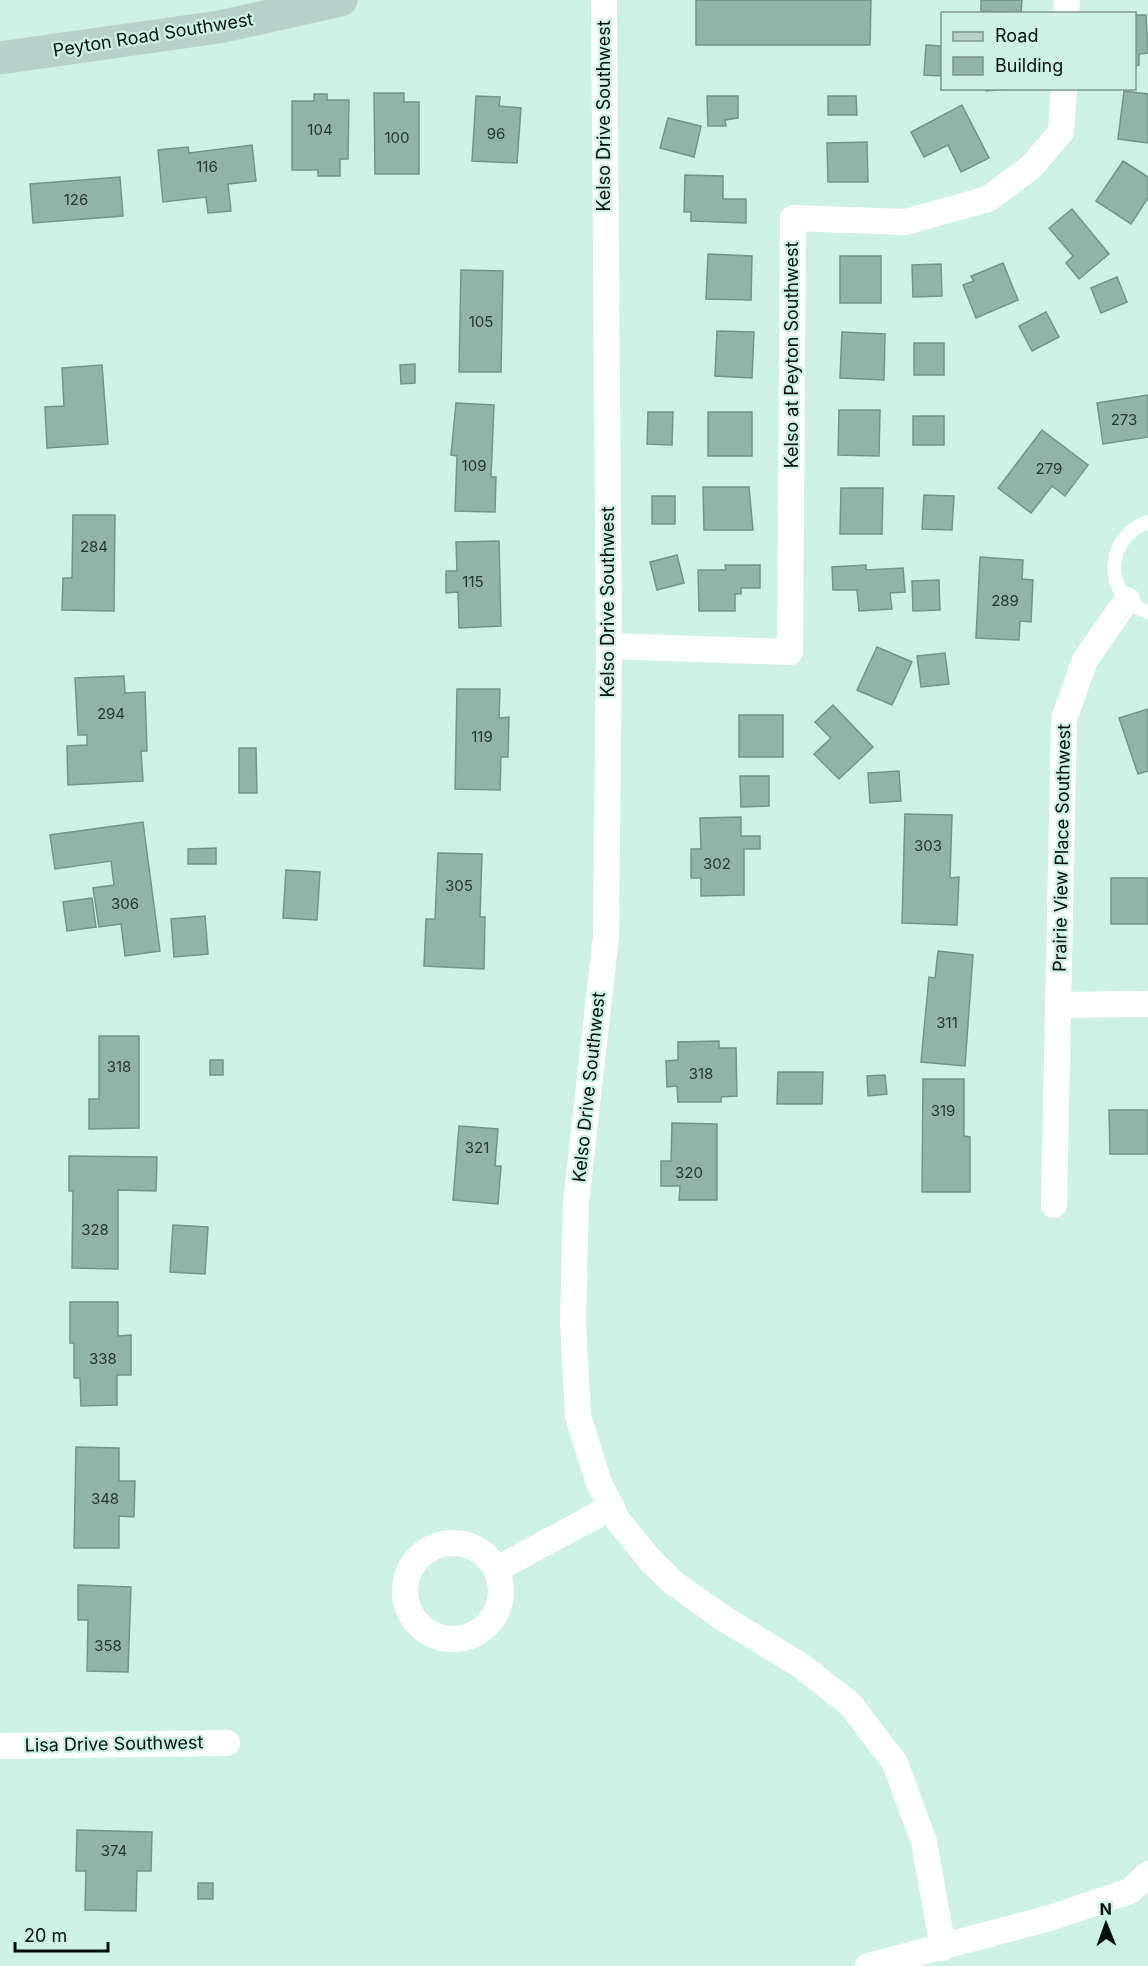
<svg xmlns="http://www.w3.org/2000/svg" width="1148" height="1966" font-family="Inter,sans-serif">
<rect width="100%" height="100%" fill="#cdf1e5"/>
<!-- building -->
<g fill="#91b3a8" stroke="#739489" stroke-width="1.5">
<polygon points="696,0 871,0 870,45 696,45"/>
<polygon points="981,0 1022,0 1021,13 981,11"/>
<polygon points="1134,15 1146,15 1148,53 1139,54 1139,65 1134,66"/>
<polygon points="926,45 942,46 942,76 924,75"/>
<polygon points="986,88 1022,88 986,91"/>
<polygon points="1124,91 1148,94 1148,143 1118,139"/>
<polygon points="374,93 404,93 404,102 419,102 419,174 375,174"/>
<polygon points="314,94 327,94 327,100 349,100 348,159 340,159 340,176 318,176 318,170 292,170 292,101 314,101"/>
<polygon points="476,96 500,97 499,106 521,108 517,163 472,161"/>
<polygon points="707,96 738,96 738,118 725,120 726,126 708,126"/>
<polygon points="828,96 856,96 857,115 828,115"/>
<polygon points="962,105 989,158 961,172 948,145 924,157 911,132"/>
<polygon points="668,118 701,126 694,157 660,148"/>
<polygon points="867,142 868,182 828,182 827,143"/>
<polygon points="252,145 256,181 228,184 231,211 208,213 206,197 163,202 158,150 188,147 189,153"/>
<polygon points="1123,161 1148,177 1148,198 1131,224 1096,201"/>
<polygon points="685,175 723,176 723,199 746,199 746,223 691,221 691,212 684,212"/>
<polygon points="120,177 123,216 33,223 30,184"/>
<polygon points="1072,209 1109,254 1079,279 1066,263 1073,256 1049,228"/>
<polygon points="708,254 752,256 751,300 706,299"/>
<rect x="840" y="256" width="41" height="47"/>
<polygon points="1003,263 1018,300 976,318 963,285 974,281 971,276"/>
<polygon points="941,264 942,296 913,297 912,265"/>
<polygon points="461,270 503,271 501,372 459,372"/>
<polygon points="1117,277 1127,302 1101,313 1091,288"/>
<polygon points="1046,312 1059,337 1032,351 1019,326"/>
<polygon points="717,331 754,332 752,378 715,376"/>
<polygon points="842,332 885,334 884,380 840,378"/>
<rect x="914" y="343" width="30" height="32"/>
<polygon points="415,364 415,383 401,384 400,365"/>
<polygon points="102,365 108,444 47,448 45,407 64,406 62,368"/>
<polygon points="1148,395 1148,437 1103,444 1097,403"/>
<polygon points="456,403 494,405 491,477 496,477 495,512 455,511 457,456 451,455"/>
<polygon points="839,410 880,410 879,456 838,455"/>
<polygon points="648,412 673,412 672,445 647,444"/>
<rect x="708" y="412" width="44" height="44"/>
<rect x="913" y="416" width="31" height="29"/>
<polygon points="1042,430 1088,465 1065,496 1052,486 1031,513 998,488"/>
<polygon points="703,487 749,487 753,530 704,530"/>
<polygon points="841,488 883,488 882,534 840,534"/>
<polygon points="924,495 954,496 952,530 922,529"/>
<rect x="652" y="496" width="23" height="28"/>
<polygon points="73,515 115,515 114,611 62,610 63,578 72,578"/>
<polygon points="499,541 501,626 459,628 458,592 446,593 446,571 457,571 456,542"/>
<polygon points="677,555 684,583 657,590 650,562"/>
<polygon points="980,557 1023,560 1022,579 1033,580 1031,622 1020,621 1019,640 976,638"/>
<polygon points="725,565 760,565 760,588 741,588 741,594 735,594 735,611 699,611 698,570 726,570"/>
<polygon points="866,565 866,570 903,568 905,592 890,593 892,609 859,611 857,590 833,590 832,567"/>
<polygon points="939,580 940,610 913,611 912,581"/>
<polygon points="877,647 912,662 892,705 857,690"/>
<polygon points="945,653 949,684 921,687 917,656"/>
<polygon points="124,676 125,693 145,692 147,751 141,751 143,781 68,785 67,746 87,745 87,735 78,735 75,678"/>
<polygon points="457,689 500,689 499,718 509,717 508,757 501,757 500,790 455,789"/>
<polygon points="833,705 873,747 839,779 814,754 831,738 815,722"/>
<polygon points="1148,709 1148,771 1138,774 1119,718"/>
<rect x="739" y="715" width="44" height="42"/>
<polygon points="239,748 256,748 257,793 239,793"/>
<polygon points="899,771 901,801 870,803 868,773"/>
<polygon points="740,776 769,776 769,806 741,807"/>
<polygon points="905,814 952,815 950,878 959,877 957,925 902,923"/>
<polygon points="741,817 741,836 760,836 760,849 744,849 744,895 701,896 701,878 691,878 691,849 701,849 700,818"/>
<polygon points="143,822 160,951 125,956 121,924 99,927 93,888 114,885 111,861 55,869 50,835"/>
<polygon points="216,848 216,864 188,864 188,849"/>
<polygon points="438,853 482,854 480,917 485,917 484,969 424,966 426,919 435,919"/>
<polygon points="286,870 320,872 317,920 283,918"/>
<rect x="1111" y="878" width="37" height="46"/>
<polygon points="92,898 96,927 67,931 63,902"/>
<polygon points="205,916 208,954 174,957 171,919"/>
<polygon points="938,951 973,955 965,1066 921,1062 929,977 935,978"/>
<polygon points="99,1036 139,1036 139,1128 89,1129 89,1099 99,1099"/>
<polygon points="719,1041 719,1048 736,1048 737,1096 721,1097 721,1102 678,1102 677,1086 667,1087 666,1061 678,1060 678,1042"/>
<rect x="210" y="1060" width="13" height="15"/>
<polygon points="778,1072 823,1072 822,1104 777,1104"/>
<polygon points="885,1075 887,1094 868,1096 867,1076"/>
<polygon points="923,1079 964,1079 964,1136 970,1137 970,1192 922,1192"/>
<polygon points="1109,1110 1148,1110 1148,1154 1110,1154"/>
<polygon points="672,1123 717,1124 717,1200 679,1200 680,1186 661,1186 661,1161 671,1161"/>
<polygon points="459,1126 498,1129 495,1166 501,1166 498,1204 453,1200"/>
<polygon points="69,1156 157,1157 156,1191 118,1190 118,1269 72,1268 73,1191 69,1191"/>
<polygon points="173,1225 208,1227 205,1274 170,1272"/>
<polygon points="70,1302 118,1302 118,1336 131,1335 131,1375 117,1375 117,1405 81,1406 80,1378 74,1378 74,1343 70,1343"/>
<polygon points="76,1447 119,1448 119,1481 135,1481 134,1517 119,1516 119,1548 74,1548"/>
<polygon points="78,1585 131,1587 128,1672 87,1671 88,1620 78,1620"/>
<polygon points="77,1830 152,1832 151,1871 137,1871 136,1911 85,1910 86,1871 76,1871"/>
<rect x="198" y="1883" width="15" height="16"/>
</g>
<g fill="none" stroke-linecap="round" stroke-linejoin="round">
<!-- lane -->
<path stroke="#fff" stroke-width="14" d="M1148 522C1104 537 1102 598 1148 612"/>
<!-- street -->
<g stroke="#fff" stroke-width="26">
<polyline points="604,0 609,646 606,936 576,1202 573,1323 578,1416 599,1483 618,1521 652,1562 675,1584 723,1618 800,1665 851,1705 895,1763 924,1842 943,1948"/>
<polyline points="1066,14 1067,0"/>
<polyline points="609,646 790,652 793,218 905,222 988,199 1031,167 1061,132 1064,88"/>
<polyline points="1058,1005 1148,1004"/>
<polyline points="1054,1205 1064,719 1085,660 1127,600"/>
<circle cx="453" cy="1591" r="48"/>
<polyline points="497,1569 612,1507"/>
<polyline points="0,1746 227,1743"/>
<polyline points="868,1966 1050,1918 1130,1891 1148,1874"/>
</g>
<!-- secondary -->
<polyline stroke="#b8d0ca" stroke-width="33" points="0,58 219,27 341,0"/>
</g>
<g text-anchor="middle" stroke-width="4.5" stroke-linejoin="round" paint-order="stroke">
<!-- number labels -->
<g font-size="15" fill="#273832">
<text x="320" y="135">104</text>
<text x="496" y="139">96</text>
<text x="397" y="143">100</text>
<text x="207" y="172">116</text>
<text x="76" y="205">126</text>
<text x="481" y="327">105</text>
<text x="1124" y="425">273</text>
<text x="474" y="471">109</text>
<text x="1049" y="474">279</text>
<text x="94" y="552">284</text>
<text x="473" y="587">115</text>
<text x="1005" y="606">289</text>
<text x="111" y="719">294</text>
<text x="482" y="742">119</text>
<text x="928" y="851">303</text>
<text x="717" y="869">302</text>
<text x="459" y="891">305</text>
<text x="125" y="909">306</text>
<text x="947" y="1028">311</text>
<text x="119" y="1072">318</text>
<text x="701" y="1079">318</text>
<text x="943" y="1116">319</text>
<text x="477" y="1153">321</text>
<text x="689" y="1178">320</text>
<text x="95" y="1235">328</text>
<text x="103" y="1364">338</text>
<text x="105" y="1504">348</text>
<text x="108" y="1651">358</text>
<text x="114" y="1856">374</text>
</g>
<!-- street labels -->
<g font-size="18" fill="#040f0b" stroke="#cdf1e5">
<text transform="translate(153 35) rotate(-9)" y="6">Peyton Road Southwest</text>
<text transform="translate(604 116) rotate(-90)" y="6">Kelso Drive Southwest</text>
<text transform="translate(792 355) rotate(-90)" y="6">Kelso at Peyton Southwest</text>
<text transform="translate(608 602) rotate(-90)" y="6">Kelso Drive Southwest</text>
<text transform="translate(1062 848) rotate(-89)" y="6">Prairie View Place Southwest</text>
<text transform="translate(589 1087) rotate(-84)" y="6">Kelso Drive Southwest</text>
<text transform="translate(114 1744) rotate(-1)" y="6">Lisa Drive Southwest</text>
</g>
</g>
<!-- legend -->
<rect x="941" y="12" width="195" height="78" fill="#cdf1e5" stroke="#7d978e" stroke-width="1.5"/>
<rect x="953" y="32" width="30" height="9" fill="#b8d0ca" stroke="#7d978e" stroke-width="1.5"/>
<text x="995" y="42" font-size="18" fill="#040f0b">Road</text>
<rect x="953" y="57" width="30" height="18" fill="#91b3a8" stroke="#7d978e" stroke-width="1.5"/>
<text x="995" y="72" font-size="18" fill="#040f0b">Building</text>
<!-- north arrow -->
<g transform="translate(1106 1924) rotate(359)" stroke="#cdf1e5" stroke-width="4.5" paint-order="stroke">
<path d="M0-4.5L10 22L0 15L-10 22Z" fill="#040f0b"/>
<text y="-9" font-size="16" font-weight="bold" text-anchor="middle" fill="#040f0b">N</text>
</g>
<!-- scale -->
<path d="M15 1942v9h93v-9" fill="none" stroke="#040f0b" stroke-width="3"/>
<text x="24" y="1942" font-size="18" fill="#040f0b" stroke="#cdf1e5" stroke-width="4.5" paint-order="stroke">20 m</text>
</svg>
